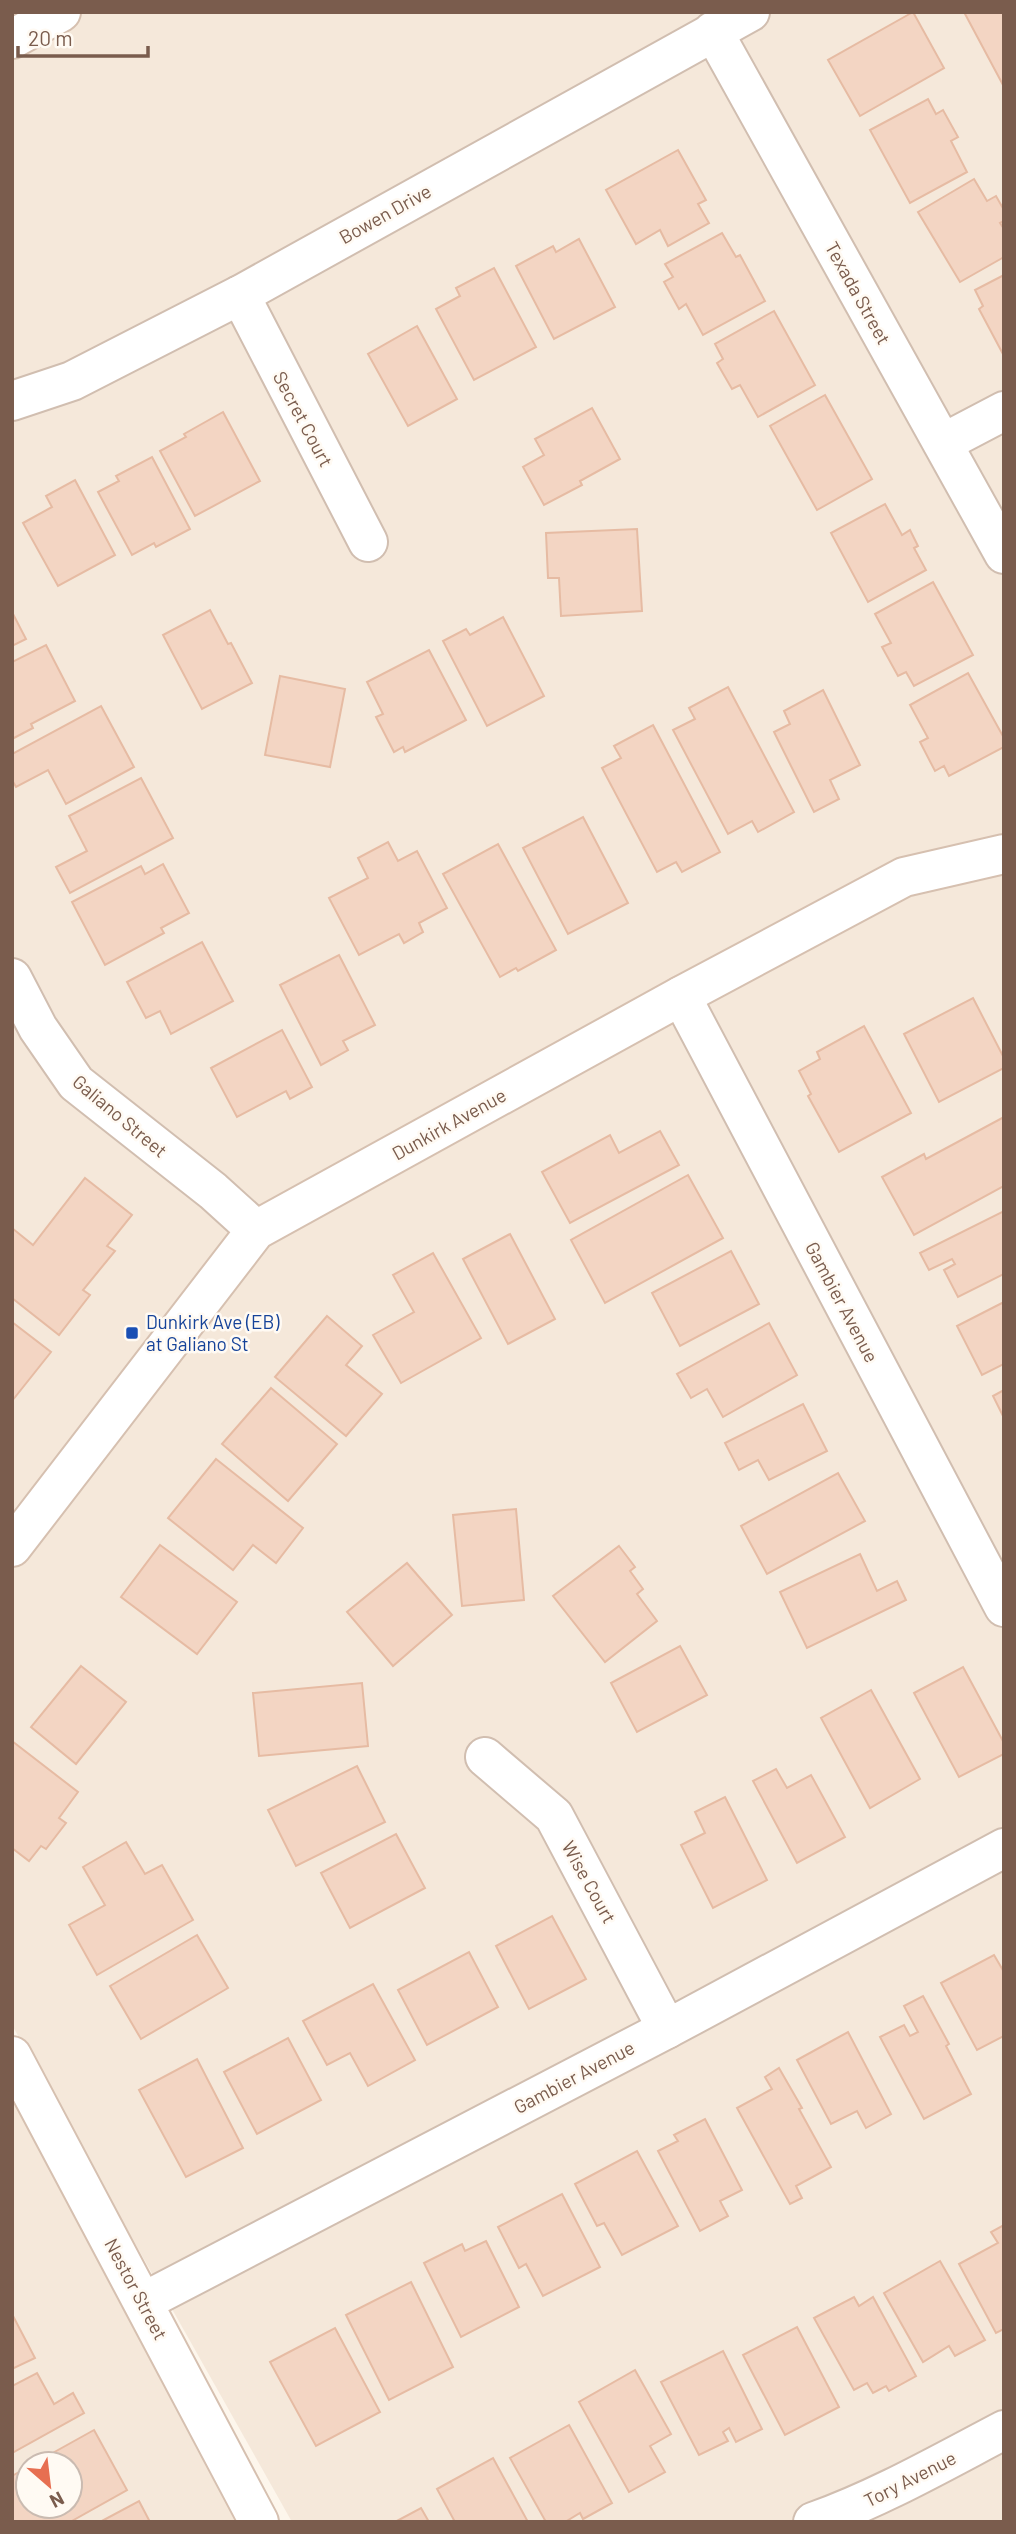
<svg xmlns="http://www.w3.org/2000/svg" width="1016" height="2534" font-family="Barlow,sans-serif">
<rect width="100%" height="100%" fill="#fdf6ec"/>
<!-- residential -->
<g fill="#f5e8da" fill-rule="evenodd">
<polygon points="12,12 1004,12 1004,842 248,1225 12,1512"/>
<polygon points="1004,874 1004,2522 292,2522 12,2025 12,1529 247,1241 904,883"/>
<path d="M12 2070 252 2522H12ZM28 2464H70V2506H28Z"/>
</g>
<!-- building -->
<g fill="#f3d5c3" stroke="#e6bba3" stroke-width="2">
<polygon points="913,12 944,68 860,116 828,60"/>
<polygon points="964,12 1004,12 1004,85 1003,85"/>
<polygon points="928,99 936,114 943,110 958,137 951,141 967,172 910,203 870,130"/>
<polygon points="678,150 706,200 698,204 709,223 668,246 660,230 636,244 606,190"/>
<polygon points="974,179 987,201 996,196 1004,210 1004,221 1000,223 1004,229 1004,257 960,282 918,212"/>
<polygon points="722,233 736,257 740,255 765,301 703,335 686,304 679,309 664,282 673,277 665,264"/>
<polygon points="579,239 615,307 554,339 516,266 553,246 556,252"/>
<polygon points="494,268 536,347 474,380 436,309 460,296 456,288"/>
<polygon points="1004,275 1004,356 979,309 983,306 975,290"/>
<polygon points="774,311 815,385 758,417 740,385 732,389 717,363 723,359 715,344"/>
<polygon points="417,326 457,399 408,426 368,354"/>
<polygon points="825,395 872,479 817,510 770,426"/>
<polygon points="592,408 620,459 580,481 582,485 544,505 523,467 544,455 535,439"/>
<polygon points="223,412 260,481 195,516 160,451 186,437 184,434"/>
<polygon points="152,457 190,529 156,547 154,543 132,555 98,492 119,481 116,476"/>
<polygon points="75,480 115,555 58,586 23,523 52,507 46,496"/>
<polygon points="885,504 902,535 910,530 918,546 914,548 926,570 868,602 831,533"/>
<polygon points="637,529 642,611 561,616 559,578 548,578 546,533"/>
<polygon points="933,582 973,655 914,686 906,672 898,676 882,647 891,643 875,614"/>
<polygon points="210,610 228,644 231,643 252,683 202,709 163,635"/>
<polygon points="12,612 26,639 12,646"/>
<polygon points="503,617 544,696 487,726 443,641 466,629 470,635"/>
<polygon points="46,645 75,701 31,724 33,728 12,739 12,662"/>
<polygon points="429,650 466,720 405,752 403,747 394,752 376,717 383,714 367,682"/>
<polygon points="968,673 1004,738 1004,747 949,776 944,766 935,771 920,742 928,738 910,705"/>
<polygon points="280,676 345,689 330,767 265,755"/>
<polygon points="728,687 794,812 758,832 752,821 728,834 673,730 695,719 689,708"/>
<polygon points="823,690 860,765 830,780 839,799 814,812 774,732 790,724 784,711"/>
<polygon points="101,706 134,767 66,804 48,770 16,787 12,780 12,754"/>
<polygon points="653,725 720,852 682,872 676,862 657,872 602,768 621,758 614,746"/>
<polygon points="141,778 173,838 70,893 56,867 87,851 69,816"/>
<polygon points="583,817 628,903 568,934 523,848"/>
<polygon points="388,842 398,861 417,851 447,908 419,923 423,932 404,943 399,934 359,955 329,898 368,878 358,858"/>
<polygon points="498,844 556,950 518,971 516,968 500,977 443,874"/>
<polygon points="163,864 189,913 161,928 164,933 105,965 72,902 141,866 145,874"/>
<polygon points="202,942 233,1001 171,1034 160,1011 146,1018 127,982"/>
<polygon points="339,955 375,1025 343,1041 348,1050 321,1065 280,985"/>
<polygon points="973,998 1004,1058 1004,1068 939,1102 904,1034"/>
<polygon points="864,1026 911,1113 839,1152 808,1096 811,1094 799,1071 820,1059 817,1052"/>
<polygon points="282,1030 312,1087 290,1099 286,1091 237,1117 211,1068"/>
<polygon points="1004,1117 1004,1186 914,1235 882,1177 924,1154 926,1159"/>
<polygon points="660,1131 679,1165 570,1223 542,1172 610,1135 619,1153"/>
<polygon points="688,1175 723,1238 605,1303 571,1240"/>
<polygon points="85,1178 132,1215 107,1246 115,1251 83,1290 90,1295 59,1335 12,1298 12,1228 33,1245"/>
<polygon points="1004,1211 1004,1274 958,1297 944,1270 955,1264 952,1259 929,1270 920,1253"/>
<polygon points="510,1234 555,1319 508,1344 463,1259"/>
<polygon points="731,1251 759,1304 680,1346 652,1293"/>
<polygon points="433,1253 481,1338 401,1383 373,1335 414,1312 393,1275"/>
<polygon points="1004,1302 1004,1364 982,1375 957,1326"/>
<polygon points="327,1316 362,1346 346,1365 382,1394 346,1436 275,1377"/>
<polygon points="12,1322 51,1352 12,1401"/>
<polygon points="769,1323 797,1375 723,1417 707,1389 691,1398 677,1374"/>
<polygon points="271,1388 337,1444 288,1501 222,1444"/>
<polygon points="1004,1390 1004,1418 993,1396"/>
<polygon points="803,1404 827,1451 769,1480 758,1460 739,1470 725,1443"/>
<polygon points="216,1459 303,1528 276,1563 253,1545 233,1570 168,1518"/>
<polygon points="838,1473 865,1521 767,1574 741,1526"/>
<polygon points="516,1509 524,1600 462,1606 453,1515"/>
<polygon points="160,1545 237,1602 197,1654 121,1597"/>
<polygon points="619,1546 635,1567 630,1571 643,1589 637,1594 657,1621 605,1662 553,1596"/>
<polygon points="860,1554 877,1591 897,1581 906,1600 807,1648 780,1592"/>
<polygon points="407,1563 452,1615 393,1666 347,1612"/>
<polygon points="680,1646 707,1695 637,1732 611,1683"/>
<polygon points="81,1666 126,1702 76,1764 31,1727"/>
<polygon points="963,1667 1004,1743 1004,1754 959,1777 914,1693"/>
<polygon points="362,1683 368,1746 259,1756 253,1693"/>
<polygon points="871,1690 920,1779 870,1808 821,1718"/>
<polygon points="12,1741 78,1792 59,1818 66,1823 46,1849 41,1846 29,1861 12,1848"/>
<polygon points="357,1766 385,1822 296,1866 268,1810"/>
<polygon points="776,1769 787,1788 811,1775 845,1837 797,1863 753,1781"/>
<polygon points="725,1797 767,1880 713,1908 681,1845 705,1833 695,1812"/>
<polygon points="396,1834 425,1888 350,1928 321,1873"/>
<polygon points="126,1842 145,1874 162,1865 193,1920 97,1975 69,1925 105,1905 83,1867"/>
<polygon points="552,1916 586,1979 529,2009 496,1946"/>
<polygon points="197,1935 228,1988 141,2039 110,1986"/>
<polygon points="469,1952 498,2007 427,2045 398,1990"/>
<polygon points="994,1955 1004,1972 1004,2036 977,2050 941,1983"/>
<polygon points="373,1984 415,2060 368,2086 350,2053 327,2065 303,2021"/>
<polygon points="923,1996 949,2044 946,2046 971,2094 924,2119 880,2037 904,2025 910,2036 918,2032 904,2006"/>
<polygon points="848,2032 891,2114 866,2128 857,2111 831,2124 797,2060"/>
<polygon points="288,2038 321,2100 257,2134 224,2072"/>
<polygon points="197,2059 243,2148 186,2177 139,2090"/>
<polygon points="779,2068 802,2108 799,2109 831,2167 796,2186 802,2198 790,2204 737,2108 772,2089 765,2077"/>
<polygon points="705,2119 742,2190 720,2201 728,2216 700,2231 658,2151 678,2141 674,2135"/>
<polygon points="637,2151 678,2226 622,2255 604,2223 597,2226 575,2184"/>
<polygon points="562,2194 600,2267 543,2296 526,2264 519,2268 498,2227"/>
<polygon points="1004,2225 1004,2329 996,2333 959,2264 998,2243 991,2232"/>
<polygon points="486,2241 519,2307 461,2337 424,2263 462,2244 465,2251"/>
<polygon points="940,2261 985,2340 955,2356 949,2346 923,2362 884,2293"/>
<polygon points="411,2282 453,2367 389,2400 346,2315"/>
<polygon points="854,2297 859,2306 873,2297 916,2376 889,2391 886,2386 873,2393 867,2383 854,2390 814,2318"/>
<polygon points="12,2314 35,2358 12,2369"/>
<polygon points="797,2327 839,2407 785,2435 743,2355"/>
<polygon points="335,2328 380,2412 316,2446 270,2362"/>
<polygon points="723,2351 762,2429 736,2442 729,2428 723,2432 728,2441 699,2455 661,2382"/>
<polygon points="635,2370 671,2434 650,2446 665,2472 629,2492 579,2402"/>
<polygon points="37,2373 54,2404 73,2393 84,2413 12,2453 12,2386"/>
<polygon points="569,2425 612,2503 583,2519 580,2513 565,2522 546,2522 510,2458"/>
<polygon points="94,2430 127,2490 70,2522 12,2522 12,2476 28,2467 28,2506 70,2506 70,2464 33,2464"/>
<polygon points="493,2458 528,2522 455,2522 437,2489"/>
<polygon points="139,2501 150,2522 100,2522"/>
<polygon points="421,2508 429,2522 395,2522"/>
</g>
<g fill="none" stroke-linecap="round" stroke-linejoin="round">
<!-- street casing -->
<g stroke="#d1beb0" stroke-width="42">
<g id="street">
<polyline points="713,31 1004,554"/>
<polyline points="240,295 368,542"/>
<polyline points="12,401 72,381 240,295 750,12"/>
<polyline points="943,443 1004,411"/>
<polyline points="12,978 38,1028 76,1083 213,1191 256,1230"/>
<polyline points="681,996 1004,1607"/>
<polyline points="485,1757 554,1816 667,2029"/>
<polyline points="143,2302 667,2029 1004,1848"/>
<path d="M813 2522C880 2498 941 2463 1004 2430"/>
</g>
</g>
<!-- secondary casing -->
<g stroke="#d6c0b0" stroke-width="42">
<g id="secondary">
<polyline points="12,39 61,12"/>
<polyline points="12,1547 256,1230 681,996 904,877 1004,854"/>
<polyline points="12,2056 259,2522"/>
</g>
</g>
<!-- street -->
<use href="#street" stroke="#fff" stroke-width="38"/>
<!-- secondary -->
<use href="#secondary" stroke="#fff" stroke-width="38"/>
</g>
<!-- markers -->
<rect fill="#1a4fb4" stroke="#fffaf3" stroke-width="2.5" x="125" y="1326" width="14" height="14" rx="3.5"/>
<g text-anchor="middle" stroke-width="5" stroke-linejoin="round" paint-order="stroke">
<!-- street labels -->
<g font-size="19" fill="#7a5c4d" stroke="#fffaf3">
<text transform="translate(385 214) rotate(-29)" y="7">Bowen Drive</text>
<text transform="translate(858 293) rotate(61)" y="7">Texada Street</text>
<text transform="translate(303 419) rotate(62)" y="7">Secret Court</text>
<text transform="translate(120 1116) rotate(40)" y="7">Galiano Street</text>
<text transform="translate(449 1124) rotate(-29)" y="7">Dunkirk Avenue</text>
<text transform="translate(842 1302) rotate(62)" y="7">Gambier Avenue</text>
<text transform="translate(589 1882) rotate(61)" y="7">Wise Court</text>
<text transform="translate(574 2077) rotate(-28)" y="7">Gambier Avenue</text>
<text transform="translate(136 2289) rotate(62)" y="7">Nestor Street</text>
<text transform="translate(910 2479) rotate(-27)" y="7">Tory Avenue</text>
</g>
<!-- transit labels -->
<g font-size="19" fill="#164399" stroke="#fffaf3" text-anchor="start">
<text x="146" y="1329">Dunkirk Ave (EB)<tspan x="146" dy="22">at Galiano St</tspan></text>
</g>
</g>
<!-- border -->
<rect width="1016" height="2534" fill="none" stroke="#7a5c4d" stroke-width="28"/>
<!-- north arrow -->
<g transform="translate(49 2485) rotate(152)"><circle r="33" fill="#fffaf3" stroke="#cabbb1" stroke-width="2"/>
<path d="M0-5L12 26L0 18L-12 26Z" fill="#e76f51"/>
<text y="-10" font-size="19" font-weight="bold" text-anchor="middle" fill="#7a5c4d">N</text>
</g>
<!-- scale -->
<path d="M18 46v10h130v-10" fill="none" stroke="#7a5c4d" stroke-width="3.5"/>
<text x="28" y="46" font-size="21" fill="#7a5c4d" stroke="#fffaf3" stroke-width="5" paint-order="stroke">20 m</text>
</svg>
